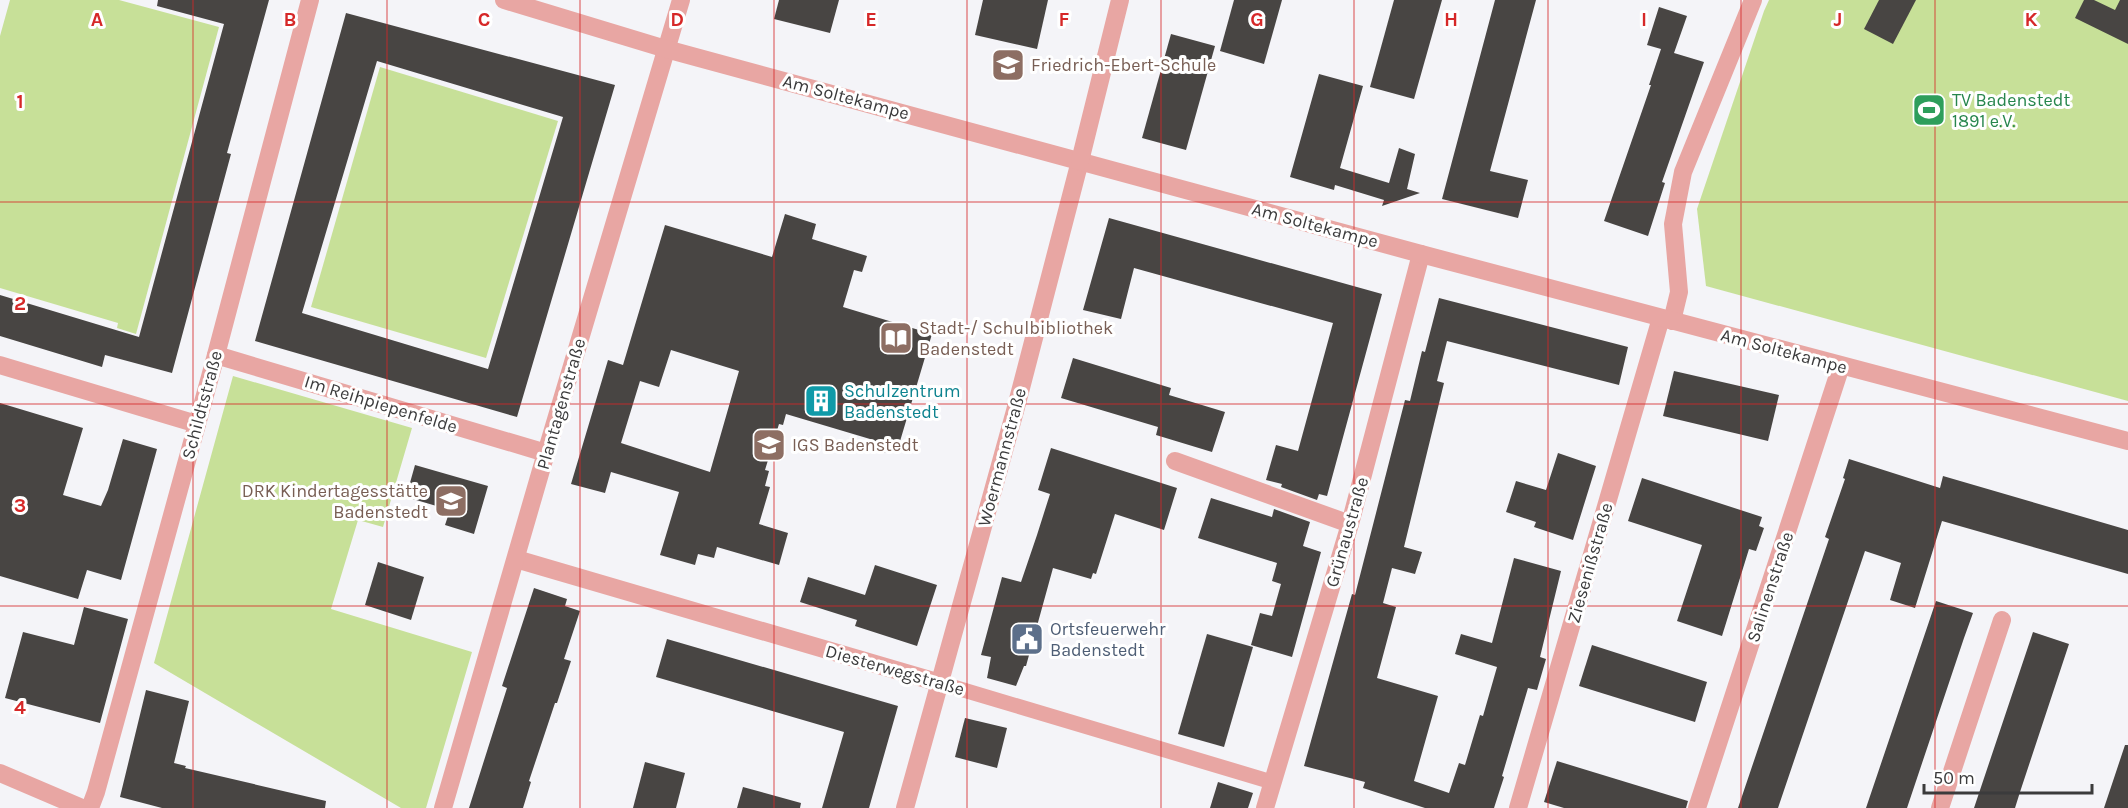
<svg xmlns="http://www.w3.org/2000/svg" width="2128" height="808" font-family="Karla,sans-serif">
<rect width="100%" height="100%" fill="#f4f4f8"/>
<!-- green -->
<g fill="#c7e098">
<polygon points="10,0 119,0 219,27 136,334 117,328 118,323 0,288 0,36"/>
<polygon points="1769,0 2128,0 2128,401 1706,286 1697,209 1764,11"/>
<polygon points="380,67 558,121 486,358 311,307"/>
<polygon points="233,376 412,428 383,527 358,520 331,609 472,652 426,808 401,808 154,663"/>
</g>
<!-- building -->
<g fill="#484543" fill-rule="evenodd">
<polygon points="158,0 269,0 227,153 231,154 172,373 105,355 102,367 0,336 0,295 139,337 224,24 157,6"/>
<polygon points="779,0 839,0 830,33 774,19"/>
<polygon points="983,0 1048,0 1037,49 975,35"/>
<polygon points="1234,0 1282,0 1264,64 1220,51"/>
<polygon points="1394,0 1442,0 1414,99 1370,87"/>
<polygon points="1495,0 1536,0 1490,171 1528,180 1518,218 1442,199"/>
<polygon points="1879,0 1916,0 1893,44 1864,29"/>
<polygon points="2084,0 2094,0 2115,10 2120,0 2128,0 2128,44 2075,18"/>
<polygon points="1659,7 1687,16 1674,53 1704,62 1662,182 1665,183 1648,236 1604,221 1651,85 1649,85 1661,49 1647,45"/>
<path d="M346 13 615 85 517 417 255 341ZM377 61 563 117 488 369 302 313Z"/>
<polygon points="1171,34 1215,46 1186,150 1142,138"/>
<polygon points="1319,74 1363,86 1340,168 1389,183 1399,148 1415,154 1407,189 1420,193 1382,206 1384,200 1335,185 1334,190 1290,177"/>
<path d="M785 214 816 224 812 239 867 256 862 272 854 270 843 307 932 334 898 448 887 445 885 453 867 447 870 439 786 414 783 425 779 424 765 470 769 471 765 486 770 487 759 524 788 533 779 565 717 547 714 558 698 554 695 565 660 555 679 492 611 472 605 493 571 484 608 360 623 365 665 225 772 257ZM671 350 739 371 710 472 621 443 640 381 659 387Z"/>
<polygon points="1109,218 1382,294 1327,496 1319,494 1317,500 1281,487 1282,484 1266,480 1276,445 1298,451 1333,323 1134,268 1121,319 1083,310"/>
<polygon points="1439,298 1628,347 1619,385 1447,341 1437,381 1444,383 1404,547 1422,552 1415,574 1392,568 1383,603 1396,607 1377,678 1438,696 1414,781 1449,793 1459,763 1465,765 1480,715 1483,716 1497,667 1455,654 1461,634 1492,643 1514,558 1561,571 1540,657 1546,659 1537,690 1528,688 1502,776 1504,777 1494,808 1425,808 1363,788 1365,782 1304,766 1352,594 1355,595 1405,400 1410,401 1422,351 1425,352"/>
<polygon points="1073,358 1171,388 1169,395 1225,412 1212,452 1156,435 1158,427 1061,398"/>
<polygon points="1674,371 1779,395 1768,441 1663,416"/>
<polygon points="0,403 83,428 63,495 101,506 108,490 123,439 157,449 121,580 87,570 78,599 0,576"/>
<polygon points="1051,448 1177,488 1164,530 1115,514 1096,574 1093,573 1091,579 1053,568 1026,666 1024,666 1016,686 987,678 991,657 981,655 1002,577 1021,582 1037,535 1050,494 1038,490"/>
<polygon points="1558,453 1596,466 1573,540 1534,527 1536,522 1506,512 1516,481 1546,490"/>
<polygon points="1849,459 1940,488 1943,476 2128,530 2128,574 1942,521 1915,608 1890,600 1901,563 1865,551 1778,808 1738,808 1829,539 1825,537 1845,479 1843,478"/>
<polygon points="415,465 488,486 474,534 445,525 450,510 406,497"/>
<polygon points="1642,478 1762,517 1759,526 1764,528 1756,551 1749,549 1722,636 1677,621 1702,545 1628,521"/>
<polygon points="1211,498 1272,517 1274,509 1310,522 1303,546 1321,552 1292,657 1251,645 1260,613 1272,616 1281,584 1272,581 1277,563 1198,538"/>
<polygon points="378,562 424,577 411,620 365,605"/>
<polygon points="875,565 937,585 917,646 855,626 857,620 800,602 808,577 865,595"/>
<polygon points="534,588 567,599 565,606 580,611 564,659 571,661 557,703 555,703 529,781 531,782 523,808 469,808 507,688 502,686"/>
<polygon points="1936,601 1973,613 1964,638 1907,808 1866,808"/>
<polygon points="84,607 128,619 100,723 5,698 23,632 74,645"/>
<polygon points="2033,632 2069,644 2020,792 2015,808 1974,808"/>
<polygon points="1207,634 1253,647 1224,747 1178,734"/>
<polygon points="667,639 898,706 869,808 822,808 844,732 656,677"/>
<polygon points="1592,645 1707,682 1695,722 1579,686"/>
<polygon points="146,690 189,701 174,763 186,766 185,768 326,801 325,808 162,808 120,797"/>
<polygon points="965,718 1007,728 997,768 955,757"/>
<polygon points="2125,745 2128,745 2128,808 2104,808"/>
<polygon points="1557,761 1688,801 1686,808 1564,808 1544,802"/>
<polygon points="645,762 685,773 676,808 633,808"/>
<polygon points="1218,782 1253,793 1248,808 1210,808"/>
<polygon points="743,787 801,803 800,808 737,808"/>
</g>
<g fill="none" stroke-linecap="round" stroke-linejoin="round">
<!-- pedestrian -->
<polyline stroke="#e8a6a3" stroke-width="15" points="940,683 1272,782"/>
<!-- minor -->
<g stroke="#e8a6a3" stroke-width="18">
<polyline points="1672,321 1679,292 1673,224 1683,172 1753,0"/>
<polyline points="216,355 546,453"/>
<polyline points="0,365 197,424"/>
<polyline points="1175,461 1350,524"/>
<polyline points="516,559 940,683"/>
<polyline points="0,773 82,808"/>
<polyline points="90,808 96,792 216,355 310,0"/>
<polyline points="443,808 546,453 681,0"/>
<polyline points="905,808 1015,411 1080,161"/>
<polyline points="1265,808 1350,524 1421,254"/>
<polyline points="1518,808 1661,318"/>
<polyline points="1697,808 1841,366"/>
<polyline points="1940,808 2002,620"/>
</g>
<!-- tertiary -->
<g stroke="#e8a6a3" stroke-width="18">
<polyline points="504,0 666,49 1421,254 2128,441"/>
<polyline points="1080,161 1120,0"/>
</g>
</g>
<!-- grid -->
<path fill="none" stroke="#d62828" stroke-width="1.5" stroke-opacity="0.55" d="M193 0V808M387 0V808M580 0V808M774 0V808M967 0V808M1161 0V808M1354 0V808M1548 0V808M1741 0V808M1935 0V808M0 202H2128M0 404H2128M0 606H2128"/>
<!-- icons -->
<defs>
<g id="school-square" transform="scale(1.725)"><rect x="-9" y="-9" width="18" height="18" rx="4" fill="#8d6e63" stroke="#fff"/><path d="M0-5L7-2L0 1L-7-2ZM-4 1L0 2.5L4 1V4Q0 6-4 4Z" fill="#fff"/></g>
<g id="stadium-square" transform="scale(1.725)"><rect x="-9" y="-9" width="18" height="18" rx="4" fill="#2e9e5b" stroke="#fff"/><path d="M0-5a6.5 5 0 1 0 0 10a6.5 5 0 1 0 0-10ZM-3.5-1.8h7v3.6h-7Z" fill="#fff"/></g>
<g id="library-square" transform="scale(1.725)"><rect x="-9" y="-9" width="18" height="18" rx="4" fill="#8d6e63" stroke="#fff"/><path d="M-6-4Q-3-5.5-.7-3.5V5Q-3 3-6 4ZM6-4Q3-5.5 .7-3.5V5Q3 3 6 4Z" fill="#fff"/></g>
<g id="building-square" transform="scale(1.725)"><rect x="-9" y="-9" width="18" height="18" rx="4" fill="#0f9aa8" stroke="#fff"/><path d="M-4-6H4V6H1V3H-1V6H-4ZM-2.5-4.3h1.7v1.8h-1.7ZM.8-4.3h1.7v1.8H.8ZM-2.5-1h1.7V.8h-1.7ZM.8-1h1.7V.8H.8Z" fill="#fff"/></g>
<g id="civic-square" transform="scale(1.725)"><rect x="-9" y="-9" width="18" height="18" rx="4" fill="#5c6f8a" stroke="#fff"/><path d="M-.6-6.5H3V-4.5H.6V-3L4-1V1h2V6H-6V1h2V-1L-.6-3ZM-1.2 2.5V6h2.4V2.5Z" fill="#fff"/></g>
</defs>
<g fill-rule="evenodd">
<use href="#school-square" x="1008" y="65"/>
<use href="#stadium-square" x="1929" y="110"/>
<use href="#library-square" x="896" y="338"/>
<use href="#building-square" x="821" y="401"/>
<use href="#school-square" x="769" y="445"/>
<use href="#school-square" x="451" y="501"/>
<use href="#civic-square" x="1027" y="639"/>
</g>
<g text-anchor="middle" stroke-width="6" stroke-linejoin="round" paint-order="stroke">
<!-- education labels -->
<g font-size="18" fill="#785e54" stroke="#fff" text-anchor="start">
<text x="1031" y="71">Friedrich-Ebert-Schule</text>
<text x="919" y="334">Stadt-/ Schulbibliothek<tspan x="919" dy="21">Badenstedt</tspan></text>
<text x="792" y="451">IGS Badenstedt</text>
<text x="428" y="497" text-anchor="end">DRK Kindertagesstätte<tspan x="428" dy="21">Badenstedt</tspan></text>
</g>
<!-- street labels -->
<g font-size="18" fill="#3b3b3c" stroke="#fff">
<text transform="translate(846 97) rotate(15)" y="6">Am Soltekampe</text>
<text transform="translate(1315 225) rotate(15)" y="6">Am Soltekampe</text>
<text transform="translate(1784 351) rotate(15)" y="6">Am Soltekampe</text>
<text transform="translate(381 404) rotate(17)" y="6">Im Reihpiepenfelde</text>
<text transform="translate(561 404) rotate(-74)" y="6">Plantagenstraße</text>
<text transform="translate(202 405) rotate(-75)" y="6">Schildtstraße</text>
<text transform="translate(1002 457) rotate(-75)" y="6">Woermannstraße</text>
<text transform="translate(1347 532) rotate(-74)" y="6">Grünaustraße</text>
<text transform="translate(1590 563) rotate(-74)" y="6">Ziesenißstraße</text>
<text transform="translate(1770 587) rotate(-72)" y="6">Salinenstraße</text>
<text transform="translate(895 670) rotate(16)" y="6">Diesterwegstraße</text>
</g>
<!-- leisure labels -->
<g font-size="18" fill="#27864d" stroke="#fff" text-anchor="start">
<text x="1952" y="106">TV Badenstedt<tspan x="1952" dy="21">1891 e.V.</tspan></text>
</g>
<!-- culture labels -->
<g font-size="18" fill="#0d838f" stroke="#fff" text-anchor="start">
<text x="844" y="397">Schulzentrum<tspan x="844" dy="21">Badenstedt</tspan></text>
</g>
<!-- service labels -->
<g font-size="18" fill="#4e5e75" stroke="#fff" text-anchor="start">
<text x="1050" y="635">Ortsfeuerwehr<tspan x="1050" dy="21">Badenstedt</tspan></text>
</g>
</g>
<g font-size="20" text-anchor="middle" font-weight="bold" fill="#d62828" stroke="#fff" stroke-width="6" stroke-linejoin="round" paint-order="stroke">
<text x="97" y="26">A</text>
<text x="290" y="26">B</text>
<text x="484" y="26">C</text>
<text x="677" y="26">D</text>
<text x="871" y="26">E</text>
<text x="1064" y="26">F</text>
<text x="1257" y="26">G</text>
<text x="1451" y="26">H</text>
<text x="1644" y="26">I</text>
<text x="1838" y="26">J</text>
<text x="2031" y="26">K</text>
<text x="20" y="108">1</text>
<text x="20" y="310">2</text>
<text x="20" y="512">3</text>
<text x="20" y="714">4</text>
</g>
<!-- scale -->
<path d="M1924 784v9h168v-9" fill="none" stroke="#3b3b3c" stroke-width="3"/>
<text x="1933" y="784" font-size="18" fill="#3b3b3c" stroke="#ffffff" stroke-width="4.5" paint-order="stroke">50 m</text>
</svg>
